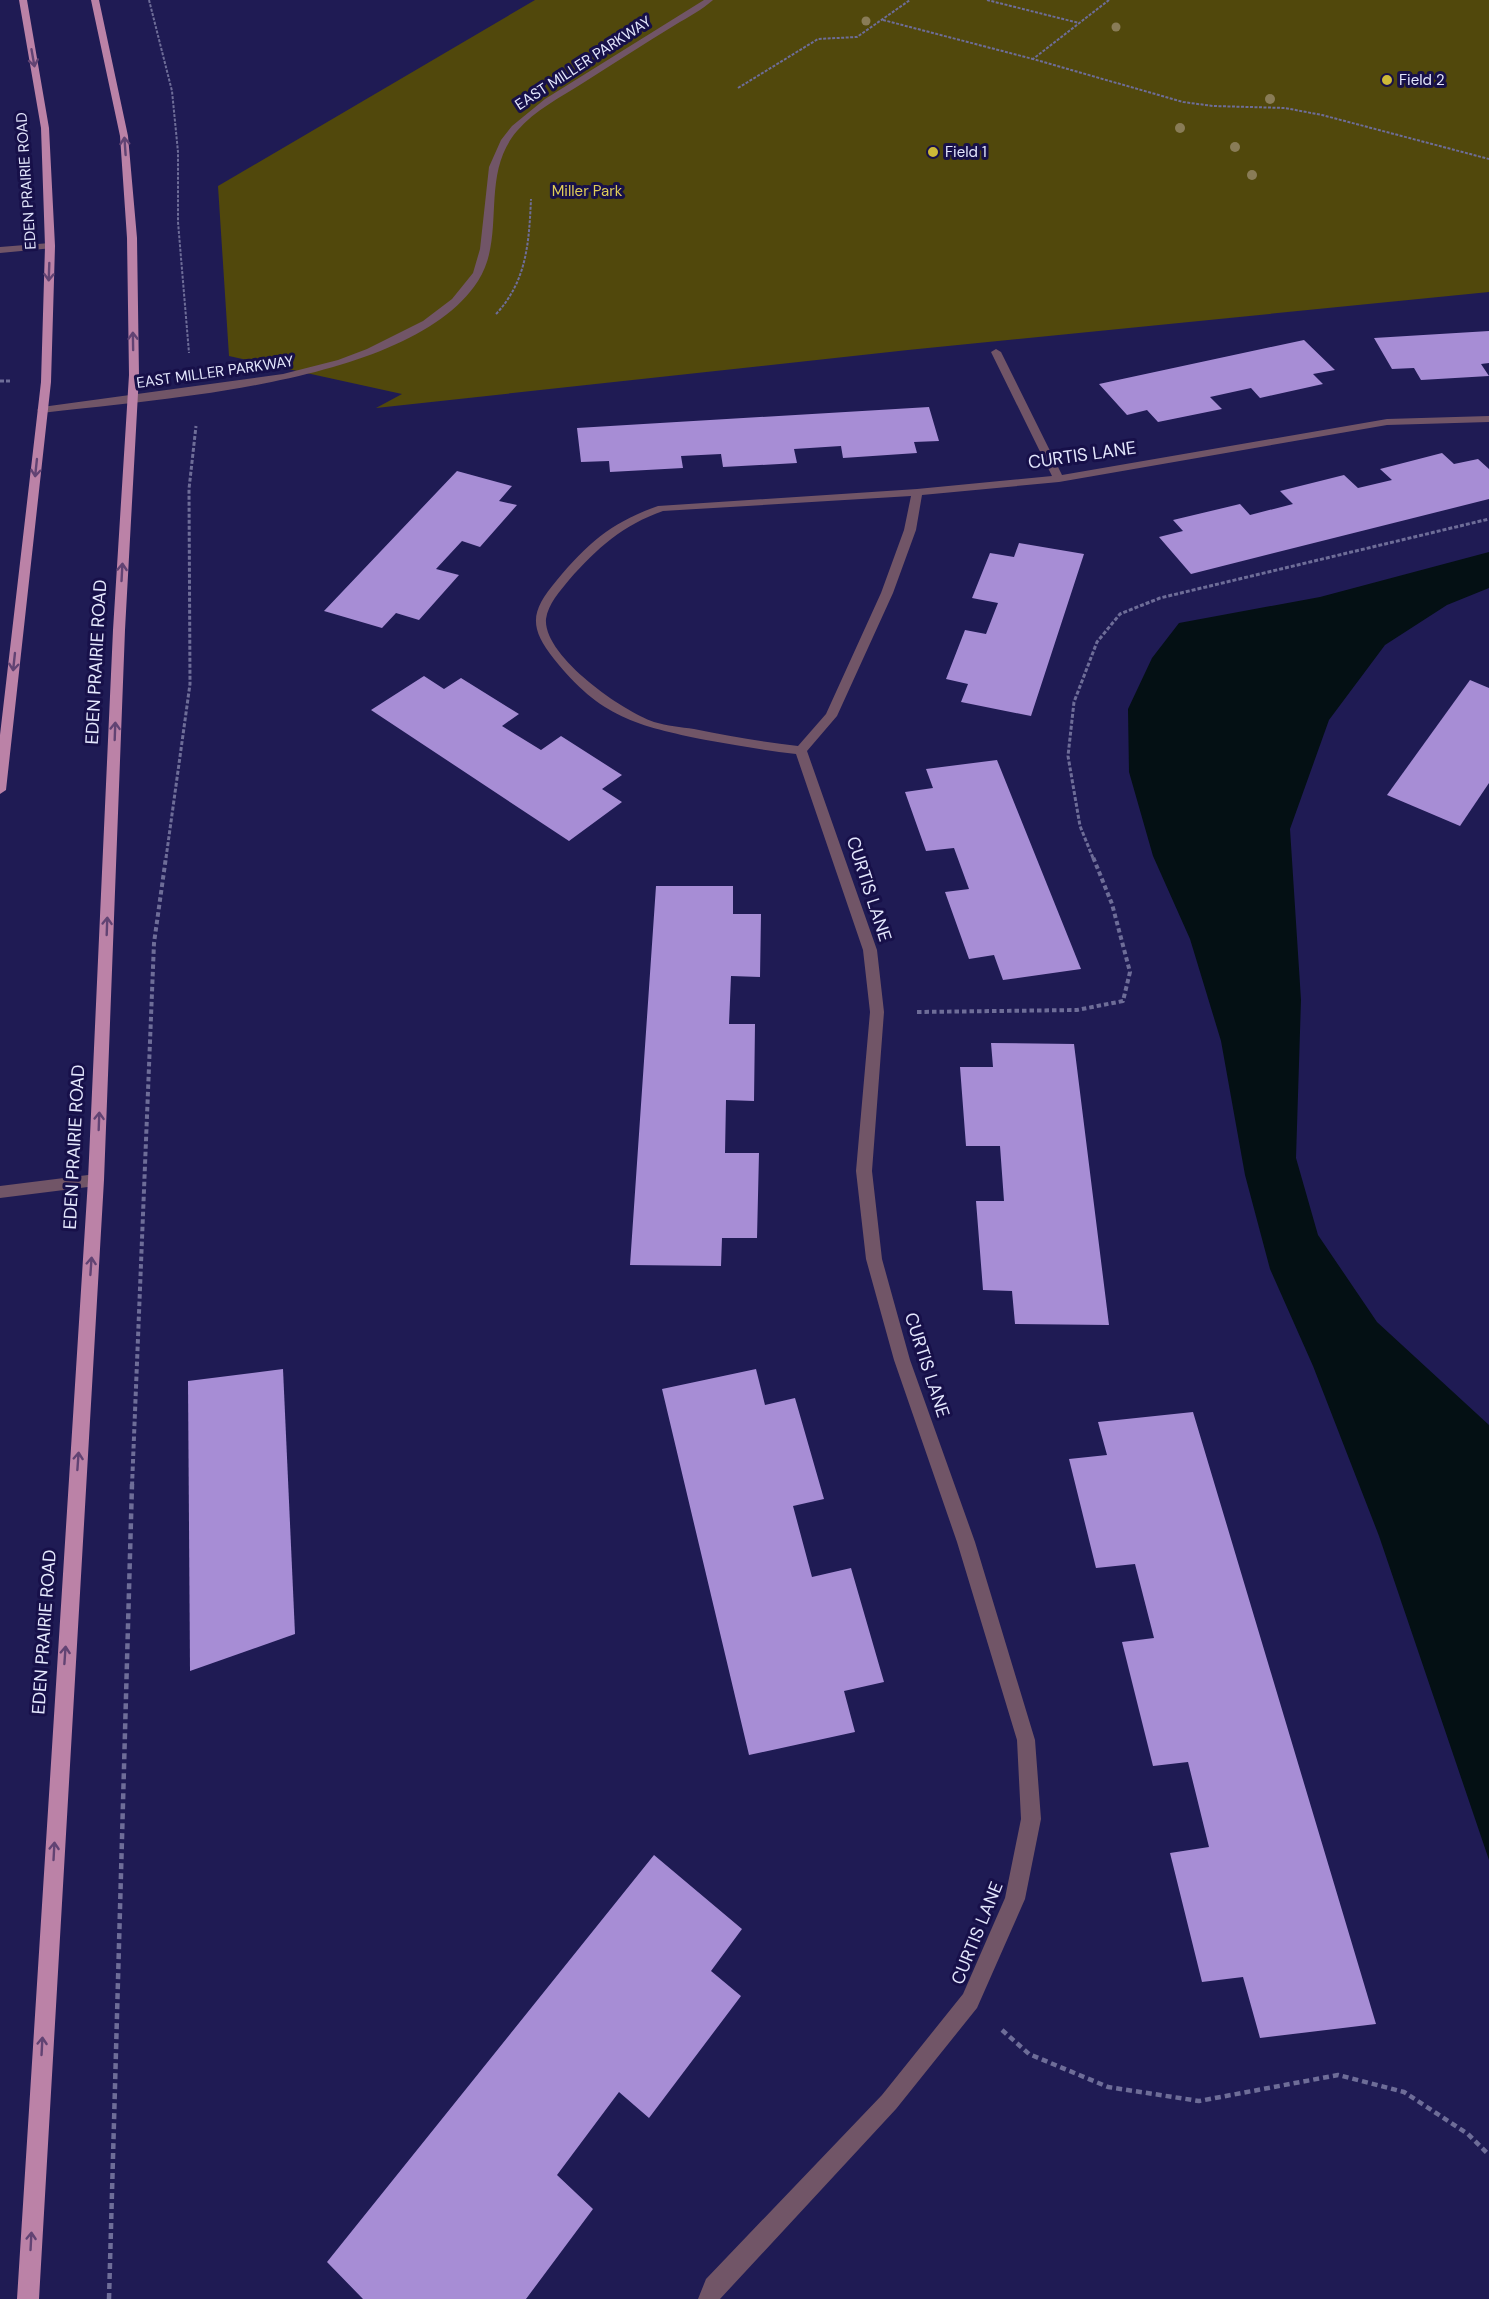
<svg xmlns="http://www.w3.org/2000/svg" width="1489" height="2299" font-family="'DM Sans',sans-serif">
<rect width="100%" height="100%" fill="#1f1b54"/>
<!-- green -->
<polygon fill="#51480c" points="535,0 1489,0 1489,292 908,350 376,408 402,394 229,356 218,186"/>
<!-- water -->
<polygon fill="#041014" points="1489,552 1489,588 1447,605 1385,645 1329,720 1290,829 1301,1000 1296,1158 1318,1235 1377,1322 1489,1425 1489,1860 1379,1536 1313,1366 1270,1269 1245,1175 1221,1041 1190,939 1153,856 1129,772 1128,709 1152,658 1179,623 1320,597"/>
<!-- building -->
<g fill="#a78dd5">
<polygon points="1489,331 1489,363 1481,364 1489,376 1421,380 1414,368 1392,369 1374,338"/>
<polygon points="1304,340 1335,370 1313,374 1323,384 1260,398 1251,388 1210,397 1222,409 1158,422 1147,410 1127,415 1099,384"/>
<polygon points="929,407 939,441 914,442 917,453 843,458 841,446 794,449 797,463 723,467 721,454 681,456 683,468 610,472 609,461 581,462 577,428"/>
<polygon points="1442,453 1454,464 1478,459 1489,469 1489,499 1191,574 1159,537 1183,531 1173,520 1240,504 1250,515 1293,504 1280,491 1344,475 1358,488 1392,480 1380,469"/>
<polygon points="457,471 512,486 499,501 517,505 480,547 462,541 436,569 459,575 419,620 396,613 382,628 324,611"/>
<polygon points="1019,543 1084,554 1031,716 961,702 968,684 946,679 965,630 986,634 998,603 972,598 990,553 1014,557"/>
<polygon points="424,676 444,689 461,678 519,714 502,726 541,750 561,736 622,775 602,789 622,802 569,841 371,710"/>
<polygon points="1470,680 1489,688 1489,783 1460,826 1387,795"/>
<polygon points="997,760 1081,969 1003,980 994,955 969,959 945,892 969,889 954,848 926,851 905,792 933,788 926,769"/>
<polygon points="656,886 733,886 733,914 761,914 760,977 731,976 729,1024 755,1024 754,1101 726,1100 725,1153 759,1153 757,1238 722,1238 721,1266 630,1265"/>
<polygon points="991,1043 1074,1044 1109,1325 1015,1324 1012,1291 983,1290 976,1201 1004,1201 1000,1146 966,1146 960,1067 993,1067"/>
<polygon points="283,1369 295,1634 190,1671 188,1381"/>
<polygon points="756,1369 765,1405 795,1398 824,1499 793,1506 812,1577 851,1568 884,1682 844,1691 855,1732 749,1755 662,1389"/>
<polygon points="1193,1412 1376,2024 1260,2038 1243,1977 1202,1982 1170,1853 1209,1847 1188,1762 1153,1766 1122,1642 1154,1638 1135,1564 1096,1568 1069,1459 1107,1455 1098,1422"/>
<polygon points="654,1855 742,1929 711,1971 741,1996 649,2118 619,2092 557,2175 593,2209 526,2299 363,2299 327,2262"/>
</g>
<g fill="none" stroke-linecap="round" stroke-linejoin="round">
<!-- path-far3 -->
<g stroke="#6e6d98" stroke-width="2" stroke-dasharray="3 1.5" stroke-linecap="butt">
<polyline points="149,0 172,91 178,152 178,222 189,353"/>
<polyline points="987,0 1079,23"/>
<polyline points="1109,0 1033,59 1183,102 1213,106 1285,108 1322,115 1489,159"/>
<polyline points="883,20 1033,59"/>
<polyline points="738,88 818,39 857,37 910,0"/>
<path d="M496 314C527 281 529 242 531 199"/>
</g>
<!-- path-far2 -->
<g stroke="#6e6d98" stroke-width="3" stroke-dasharray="4 2" stroke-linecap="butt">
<polyline points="0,381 10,381"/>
<polyline points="166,858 190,684 189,489 196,426"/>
<polyline points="1093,858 1080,826 1068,756 1074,702 1097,642 1120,614 1160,598 1489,519"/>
</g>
<!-- path-far1 -->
<g stroke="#6e6d98" stroke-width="4" stroke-dasharray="4.5 3" stroke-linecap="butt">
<polyline points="917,1012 1077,1010 1123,1001 1130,972 1112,904 1093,857"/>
<polyline points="132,1486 154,943 166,857"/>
</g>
<!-- path -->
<g stroke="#6e6d98" stroke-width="4.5" stroke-dasharray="6 4" stroke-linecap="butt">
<polyline points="1002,2030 1029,2054 1108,2087 1199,2101 1338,2075 1404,2092 1468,2134 1489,2155"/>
<polyline points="109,2299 132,1484"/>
</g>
<!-- minor -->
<g fill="#715567" fill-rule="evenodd">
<path d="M704 0H713C702 10 688 17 675 25 644 44 614 63 583 83 561 97 535 110 517 131 479 175 507 236 478 281 411 385 156 399 42 413L37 410 42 407 283 374 338 360 367 349 423 321 452 299 473 273 480 249 489 167 501 140 512 126 545 99Z"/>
<polygon points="50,243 55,246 53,248 0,253 0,247"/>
<path d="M996 349 1001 352 1062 475 1387 419 1489 416V422L1387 425 1059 482 922 495 916 530 893 593 837 716 807 751 877 950 884 1012 872 1171 882 1259 910 1360 975 1542 1035 1740 1041 1819 1025 1899 977 2008 896 2109 720 2299H698L706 2279 882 2095 963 1994 1005 1898 1021 1819 1017 1740 957 1542 894 1360 866 1259 856 1171 870 1012 863 950 796 754C766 751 736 745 706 740 637 726 600 717 554 659 528 626 531 611 557 580 588 543 612 522 658 506L917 489 1052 476 991 352ZM911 496 904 530 881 593 826 714 798 746C763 742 729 736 694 729 681 727 667 726 654 722 622 711 543 656 546 619 548 604 560 591 569 580 597 548 623 525 663 511Z"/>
<polygon points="96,1174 101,1176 104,1180 101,1184 96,1186 0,1198 0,1186"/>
</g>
<!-- major -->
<g fill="#bb82a7" fill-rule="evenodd">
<polygon points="19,0 27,0 49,128 55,246 51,382 6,790 0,794 0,735 41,382 45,246 41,128"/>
<polygon points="91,0 99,0 128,136 137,238 139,375 125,630 104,1180 39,2299 17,2299 88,1180 113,630 129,375 127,238 120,136"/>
</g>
</g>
<!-- trees -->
<g fill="#897c57">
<circle cx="866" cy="21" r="4.5"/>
<circle cx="1116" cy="27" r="4.5"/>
<circle cx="1270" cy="99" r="5"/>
<circle cx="1180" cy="128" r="5"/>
<circle cx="1235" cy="147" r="5"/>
<circle cx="1252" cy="175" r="5"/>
</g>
<!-- one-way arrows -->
<defs><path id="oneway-shaft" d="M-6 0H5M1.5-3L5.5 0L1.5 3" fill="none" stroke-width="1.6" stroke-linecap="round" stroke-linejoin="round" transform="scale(1.5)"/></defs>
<g stroke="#614373">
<use href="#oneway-shaft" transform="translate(33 58) rotate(80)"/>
<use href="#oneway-shaft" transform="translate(125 146) rotate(-94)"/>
<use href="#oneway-shaft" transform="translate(49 272) rotate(92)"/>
<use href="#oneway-shaft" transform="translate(133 341) rotate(-91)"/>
<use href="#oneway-shaft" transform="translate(36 468) rotate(96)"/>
<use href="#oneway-shaft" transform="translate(122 572) rotate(-87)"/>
<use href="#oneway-shaft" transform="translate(14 662) rotate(96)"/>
<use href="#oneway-shaft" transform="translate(115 731) rotate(-88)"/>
<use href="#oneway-shaft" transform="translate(107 926) rotate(-88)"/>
<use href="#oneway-shaft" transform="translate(99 1121) rotate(-88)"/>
<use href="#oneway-shaft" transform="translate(91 1266) rotate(-86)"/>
<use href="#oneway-shaft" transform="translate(78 1461) rotate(-86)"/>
<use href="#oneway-shaft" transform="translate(65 1655) rotate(-86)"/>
<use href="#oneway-shaft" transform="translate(54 1851) rotate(-87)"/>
<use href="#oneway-shaft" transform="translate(42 2046) rotate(-87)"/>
<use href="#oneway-shaft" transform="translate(31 2241) rotate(-87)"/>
</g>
<!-- markers -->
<g fill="#cdb938" stroke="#171049" stroke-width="2">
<circle cx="1387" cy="80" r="6"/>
<circle cx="933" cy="152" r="6"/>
</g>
<g text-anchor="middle" stroke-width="6" stroke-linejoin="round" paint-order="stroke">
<!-- far-street labels -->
<g font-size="15" fill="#e4e7fd" stroke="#171049">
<text transform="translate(583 63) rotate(-33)" y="5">EAST MILLER PARKWAY</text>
<text transform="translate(26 181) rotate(-94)" y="5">EDEN PRAIRIE ROAD</text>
<text transform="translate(215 372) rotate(-8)" y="5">EAST MILLER PARKWAY</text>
</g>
<!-- far-poi labels -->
<g font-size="15" fill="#e4e7fd" stroke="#171049" text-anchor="start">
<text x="1399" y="85">Field 2</text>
<text x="945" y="157">Field 1</text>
</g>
<!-- far-park labels -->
<g font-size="15" fill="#dfcc59" stroke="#171049">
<text x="587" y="196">Miller Park</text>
</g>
<!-- street labels -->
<g font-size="18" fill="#e4e7fd" stroke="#171049">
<text transform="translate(1082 455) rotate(-8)" y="6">CURTIS LANE</text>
<text transform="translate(96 662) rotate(-87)" y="6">EDEN PRAIRIE ROAD</text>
<text transform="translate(869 889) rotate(72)" y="6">CURTIS LANE</text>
<text transform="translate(74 1147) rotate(-87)" y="6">EDEN PRAIRIE ROAD</text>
<text transform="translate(927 1365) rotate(72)" y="6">CURTIS LANE</text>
<text transform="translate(44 1632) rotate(-86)" y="6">EDEN PRAIRIE ROAD</text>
<text transform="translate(977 1933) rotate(-68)" y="6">CURTIS LANE</text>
</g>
</g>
</svg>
